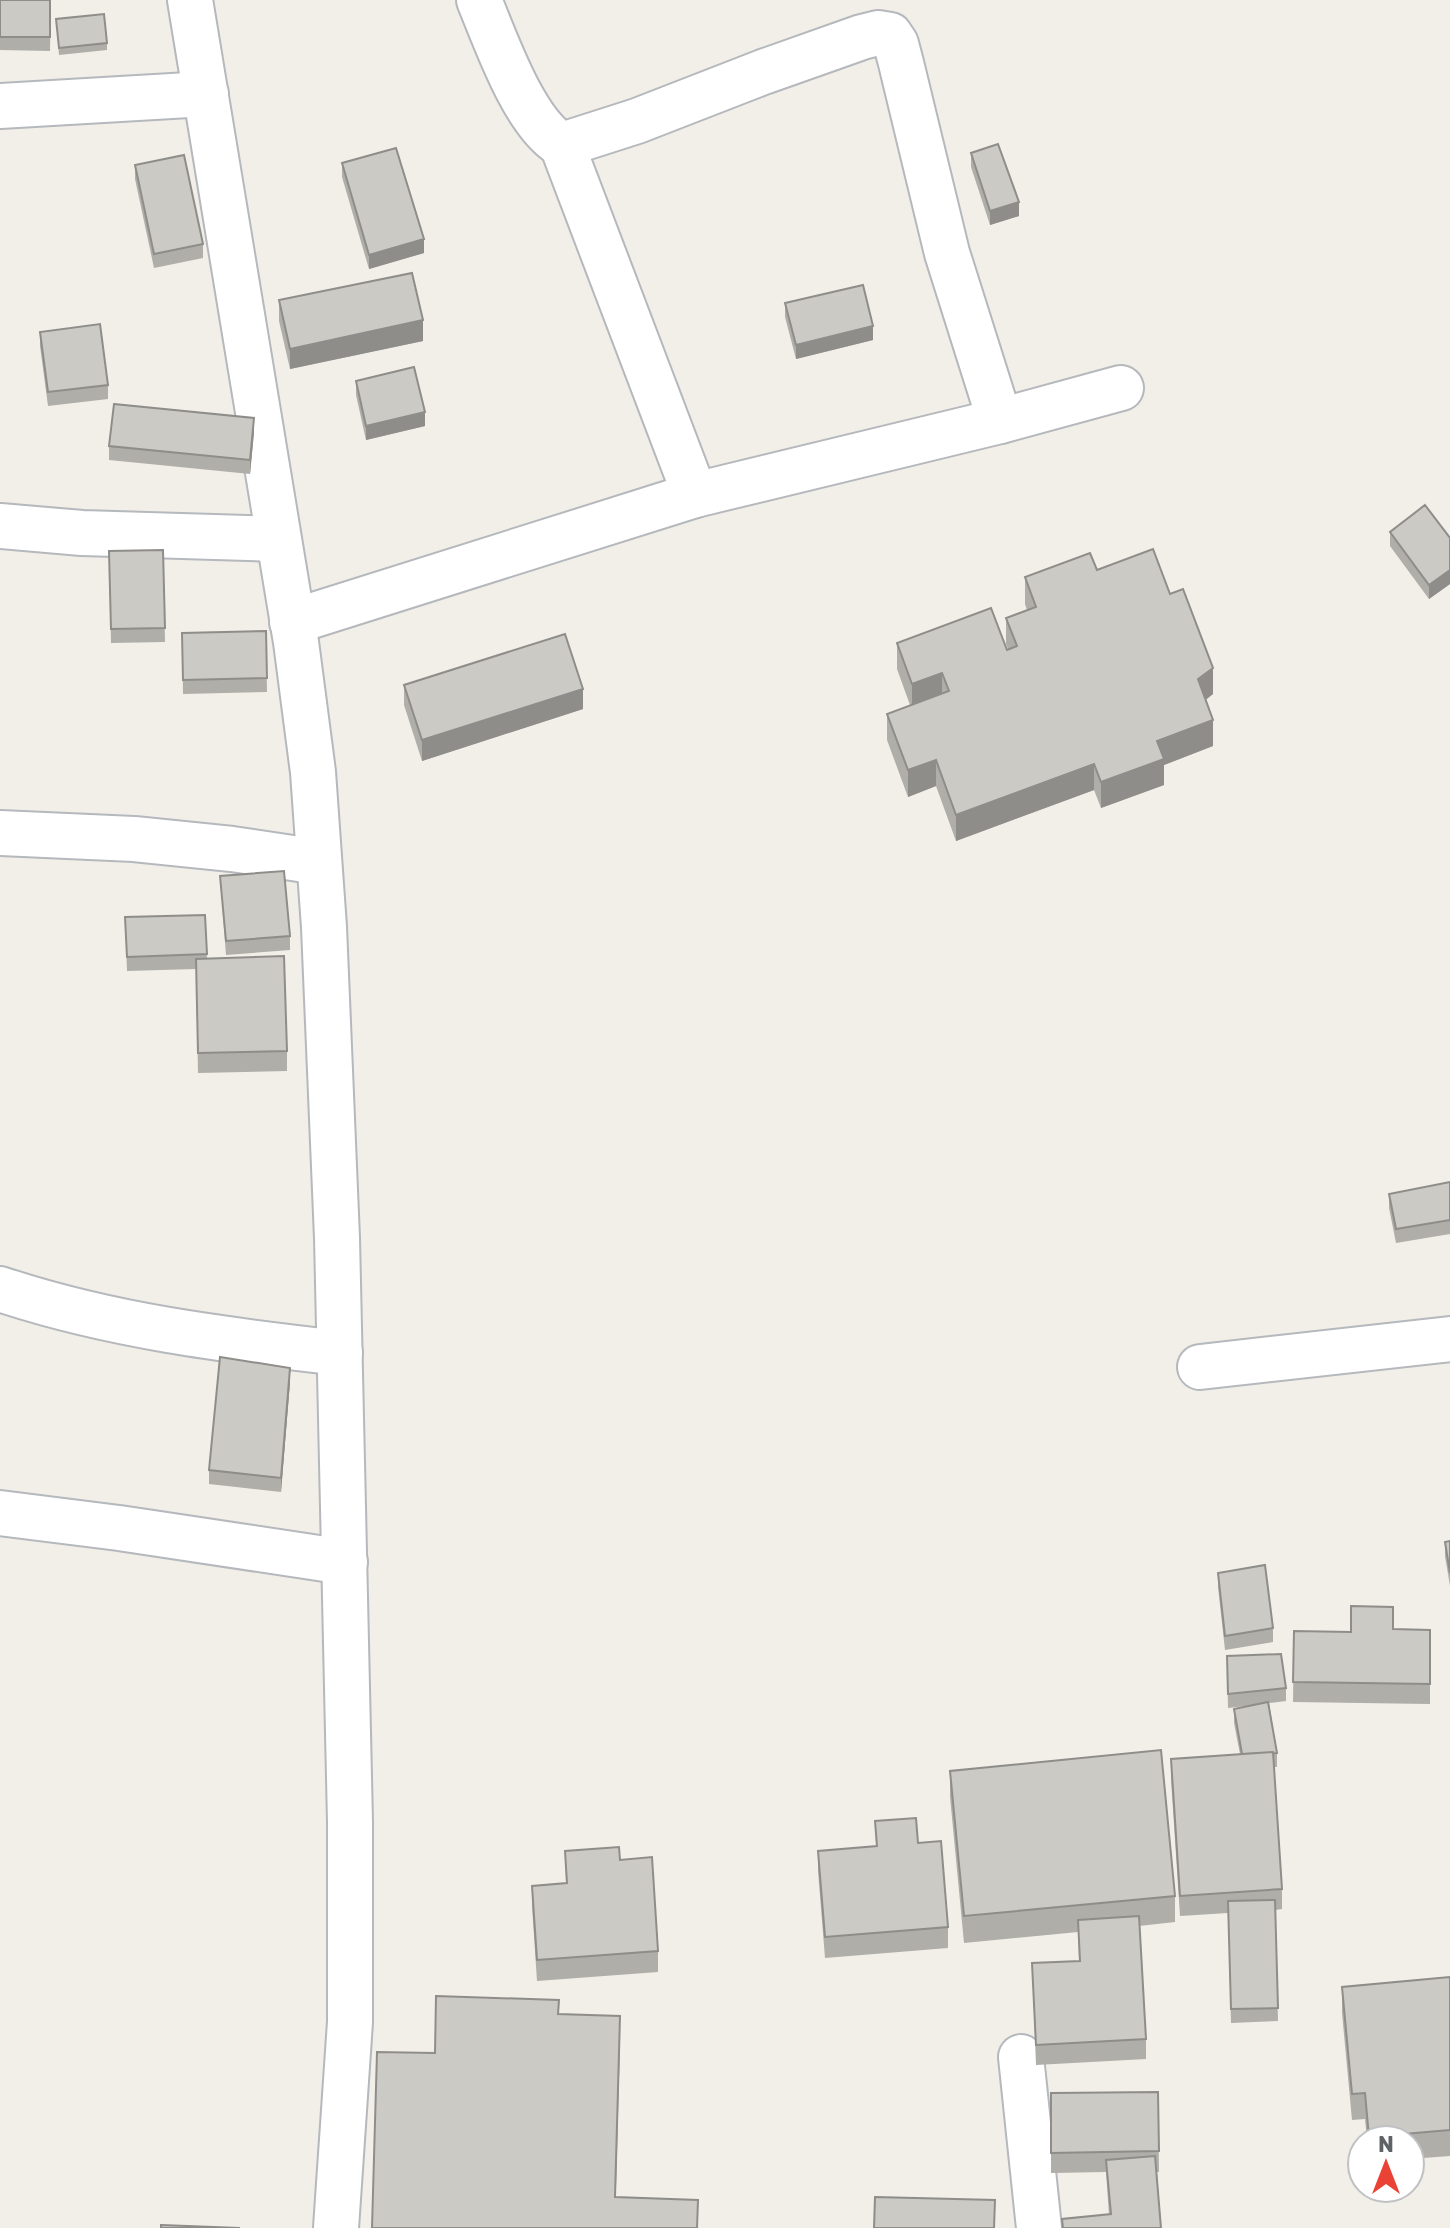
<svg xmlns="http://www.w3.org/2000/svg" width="1450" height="2228" font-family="Rubik,sans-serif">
<rect width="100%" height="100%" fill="#f1efe8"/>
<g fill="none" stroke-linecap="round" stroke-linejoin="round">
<!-- minor casing -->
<g stroke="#b5b8bc" stroke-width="48">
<g id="minor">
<polyline points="190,0 296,642 313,772 324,927 337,1238 350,1822 350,2022 336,2228"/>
<path d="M479 0C496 41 524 123 562 145L637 121 763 72 862 37 878 33 890 35 896 44 901 63 947 253 1000 421"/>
<polyline points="0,106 206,94"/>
<polyline points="562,145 695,495"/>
<polyline points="0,526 82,533 278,539"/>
<polyline points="292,622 695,495 1000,421 1121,388"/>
<polyline points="0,833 134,839 232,849 319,862"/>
<path d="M0 1289C111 1326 225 1340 340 1353"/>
<polyline points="1200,1367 1450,1339"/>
<polyline points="0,1513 119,1528 345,1562"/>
<polyline points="1021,2057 1039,2228"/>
</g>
</g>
<!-- minor -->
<use href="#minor" stroke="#fff" stroke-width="44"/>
</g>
<!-- wall -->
<g fill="#afaea9">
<polygon points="0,0 51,0 50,51 0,50"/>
<polygon points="56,19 107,43 107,50 59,55"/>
<polygon points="971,153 1019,216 990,225 971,167"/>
<polygon points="342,163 424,253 369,269 342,177"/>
<polygon points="135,165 203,244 203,258 154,268 135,179"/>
<polygon points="279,300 423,341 290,369 279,321"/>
<polygon points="785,303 873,340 796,359 785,317"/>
<polygon points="40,332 108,385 108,399 48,406 40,346"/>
<polygon points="356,381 425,426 366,440 356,395"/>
<polygon points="254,432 250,474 109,460 109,446"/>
<polygon points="1390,532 1450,538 1450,584 1429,599 1390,546"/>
<polygon points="163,550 165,642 111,643 109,551"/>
<polygon points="1097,570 1170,594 1213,694 1206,700 1213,746 1164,765 1164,785 1101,808 1094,790 956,841 936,786 908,797 887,740 887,714 910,705 897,669 897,643 1007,650 1008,649 1006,644 1006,618 1027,610 1025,604 1025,577"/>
<polygon points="266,631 267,692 183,694 182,633"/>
<polygon points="404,685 583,709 422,761 404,705"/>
<polygon points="220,876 290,936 290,950 226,955"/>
<polygon points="205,915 207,958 287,1051 287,1071 198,1073 196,969 127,971 125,917"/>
<polygon points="1450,1182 1450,1234 1396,1243 1389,1208 1389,1194"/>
<polygon points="290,1382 281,1492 209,1484 209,1470"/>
<polygon points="1450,1541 1450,1586 1445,1556 1445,1542"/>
<polygon points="1218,1573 1273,1628 1273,1642 1225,1650 1218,1587"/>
<polygon points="1393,1629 1430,1630 1430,1704 1293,1702 1294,1631 1351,1632"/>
<polygon points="1227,1656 1286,1688 1286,1701 1269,1703 1277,1753 1277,1767 1274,1767 1282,1889 1282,1909 1275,1910 1278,2021 1231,2023 1228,1913 1180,1916 1171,1779 1171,1759 1240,1754 1234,1723 1234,1709 1255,1705 1228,1708"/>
<polygon points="950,1771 1175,1896 1175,1922 1139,1926 1146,2039 1146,2059 1036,2065 1032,1963 1079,1961 1078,1932 964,1943 950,1797"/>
<polygon points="875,1821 918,1843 948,1927 948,1948 825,1958 818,1871 818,1851 876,1846"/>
<polygon points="565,1851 620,1860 658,1951 658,1972 537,1981 532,1906 532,1886 566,1883"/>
<polygon points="1450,1977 1450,2156 1410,2159 1410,2140 1367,2140 1365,2119 1352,2120 1342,2013 1342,1987"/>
<polygon points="1158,2092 1159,2172 1157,2172 1161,2228 1062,2228 1062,2219 1109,2215 1106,2172 1051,2173 1051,2093"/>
</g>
<!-- shaded-wall -->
<g fill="#8f8d8a">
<polygon points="1019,202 1019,216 990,225 990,211"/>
<polygon points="424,239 424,253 369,269 369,255"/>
<polygon points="423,320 423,341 290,369 290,349"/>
<polygon points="873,326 873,340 796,359 796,345"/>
<polygon points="425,412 425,426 366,440 366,426"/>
<polygon points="254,418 254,432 250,474 250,460"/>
<polygon points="1450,570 1450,584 1429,599 1429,585"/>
<polygon points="1213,668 1213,694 1198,705 1198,679"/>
<polygon points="942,673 942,699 912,710 912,684"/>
<polygon points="583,689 583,709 422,761 422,740"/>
<polygon points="1213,720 1213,746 1164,765 1164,785 1101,808 1101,782 1157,741"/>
<polygon points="936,760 936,786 908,797 908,770"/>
<polygon points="1094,764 1094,790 956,841 956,815"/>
<polygon points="290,1368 290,1382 281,1492 281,1478"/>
<polygon points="620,2016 620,2043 615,2224 615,2197"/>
</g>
<!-- building -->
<g fill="#cccac5" stroke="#8f8d8a" stroke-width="2">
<rect x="0" y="0" width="50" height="37"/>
<polygon points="104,14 107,43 59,48 56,19"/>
<polygon points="998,144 1019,202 990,211 971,153"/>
<polygon points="396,148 424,239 369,255 342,163"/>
<polygon points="184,155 203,244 154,254 135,165"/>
<polygon points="412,273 423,320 290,349 279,300"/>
<polygon points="863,285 873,326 796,345 785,303"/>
<polygon points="100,324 108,385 48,392 40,332"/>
<polygon points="414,367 425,412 366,426 356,381"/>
<polygon points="114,404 254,418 250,460 109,446"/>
<polygon points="1425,505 1450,538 1450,570 1429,585 1390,532"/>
<polygon points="1153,549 1170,594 1183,589 1213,668 1198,679 1213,720 1157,741 1164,759 1101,782 1094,764 956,815 936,760 908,770 887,714 949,691 942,673 912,684 897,643 991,608 1007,650 1017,646 1006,618 1036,607 1025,577 1090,553 1097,570"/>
<polygon points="163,550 165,628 111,629 109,551"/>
<polygon points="266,631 267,678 183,680 182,633"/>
<polygon points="565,634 583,689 422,740 404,685"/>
<polygon points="284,871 290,936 226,941 220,876"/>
<polygon points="205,915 207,954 127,957 125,917"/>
<polygon points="284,956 287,1051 198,1053 196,959"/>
<polygon points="1450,1182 1450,1220 1396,1229 1389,1194"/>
<polygon points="220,1357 290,1368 281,1478 209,1470"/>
<polygon points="1450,1541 1450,1573 1445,1542"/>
<polygon points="1265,1565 1273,1628 1225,1636 1218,1573"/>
<polygon points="1351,1606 1393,1607 1393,1629 1430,1630 1430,1684 1293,1682 1294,1631 1351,1632"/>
<polygon points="1281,1654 1286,1688 1228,1694 1227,1656"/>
<polygon points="1268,1702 1277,1753 1242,1754 1234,1709"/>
<polygon points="1161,1750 1175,1896 964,1916 950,1771"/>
<polygon points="1273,1752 1282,1889 1180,1896 1171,1759"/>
<polygon points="916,1818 918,1843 941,1841 948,1927 825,1937 818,1851 877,1846 875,1821"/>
<polygon points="619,1847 620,1860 652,1857 658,1951 537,1960 532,1886 567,1883 565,1851"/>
<polygon points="1275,1900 1278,2008 1231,2009 1228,1901"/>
<polygon points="1139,1916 1146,2039 1036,2045 1032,1963 1080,1961 1078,1920"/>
<polygon points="1450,1977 1450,2130 1369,2137 1365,2093 1352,2094 1342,1987"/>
<polygon points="436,1996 559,2000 558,2014 620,2016 615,2197 698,2200 697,2228 372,2228 377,2052 435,2053"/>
<polygon points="1158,2092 1159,2151 1051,2153 1051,2093"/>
<polygon points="1155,2156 1161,2228 1063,2228 1062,2219 1111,2214 1106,2160"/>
<polygon points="875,2197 995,2200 994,2228 874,2228"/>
<polygon points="161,2225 240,2228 161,2228"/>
</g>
<!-- north arrow -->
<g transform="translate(1386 2164)"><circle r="38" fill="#ffffff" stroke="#bfc1c3" stroke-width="2"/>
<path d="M0-6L14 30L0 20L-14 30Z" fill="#ea4335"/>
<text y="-12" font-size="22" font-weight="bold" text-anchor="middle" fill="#5f6368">N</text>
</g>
</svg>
